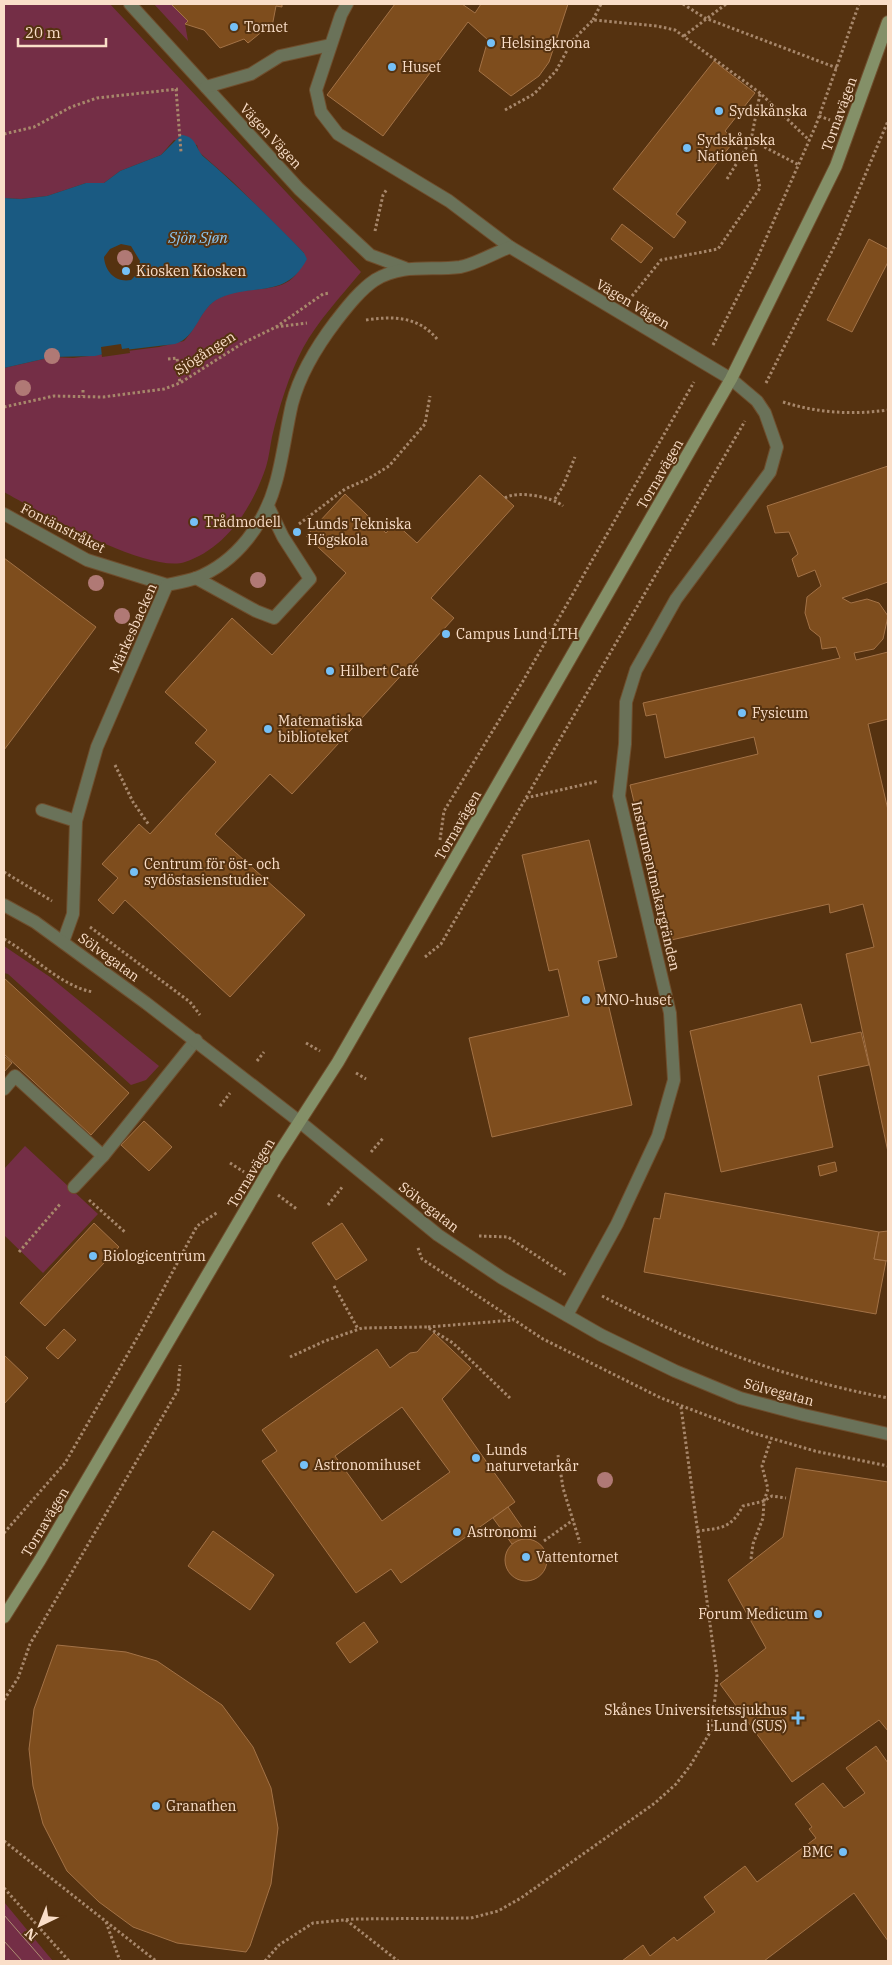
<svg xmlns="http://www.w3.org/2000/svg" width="892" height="1965" font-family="'IBM Plex Serif',serif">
<rect width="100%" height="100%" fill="#553210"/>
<!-- green -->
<g fill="#742e46">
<path d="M4 4H110L361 272C342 295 317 322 303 348 289 375 279 407 272 437 270 447 269 457 266 467 253 506 227 548 185 562 148 574 38 511 4 492V368L52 357 73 358 159 347 184 341C196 329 202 308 217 299 250 280 297 303 304 253L233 182 199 152 197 145 174 140 161 155 120 171 104 183H86L47 196 21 199 4 198Z"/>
<polygon points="154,4 171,4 188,21 185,24 188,41"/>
<polygon points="4,946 50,977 159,1066 146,1080 131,1085 8,974 4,973"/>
<polygon points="25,1146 98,1214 43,1273 4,1235 4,1169"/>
<polygon points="4,1902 47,1954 53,1961 4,1961"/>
</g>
<!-- water -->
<path fill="#1a5a82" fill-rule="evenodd" d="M181 135C197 136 195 149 204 157 239 187 272 220 304 253L307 259C286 299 256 283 220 298 198 308 198 337 175 344L116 351 95 356 52 357 4 368V198L21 199 47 196 86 183H104L120 171 161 155ZM121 244 131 246 140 261 137 274 131 280C116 283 105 272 104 257L110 249Z"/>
<!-- pier -->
<polygon fill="#553210" points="121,344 122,349 129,348 130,353 102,357 101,347"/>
<!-- building -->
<g fill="#7e4d1d" stroke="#a37246" fill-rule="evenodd">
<polygon points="171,4 282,4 282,7 276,6 271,32 264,30 248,43 244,39 220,48 204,30 185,24 188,21"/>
<polygon points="395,4 462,4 475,13 481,4 568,4 549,62 539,76 511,96 479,71 488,40 468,22 383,136 327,95"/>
<polygon points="714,61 755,93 725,131 735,140 676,214 686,222 674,238 613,189"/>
<polygon points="622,224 653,248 641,263 611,239"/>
<polygon points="869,239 888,249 888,262 852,332 827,320"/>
<polygon points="888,466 888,582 842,598 851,603 867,599 879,603 888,616 883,639 874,649 854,653 856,660 888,652 888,719 868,724 888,810 888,1152 846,954 874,947 863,904 830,913 829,904 667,941 630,785 758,754 754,737 665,758 656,714 646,716 643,703 840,658 836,647 822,649 820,637 810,629 805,613 807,597 821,586 815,570 798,577 792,559 798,554 789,532 775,533 767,506"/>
<polygon points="480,475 514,506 431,598 454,618 292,794 270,774 215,834 305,915 230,997 125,900 113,914 98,900 118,878 102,864 139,824 150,834 216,762 195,743 207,730 165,692 232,618 272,655 346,573 306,536 345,494 386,533 395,523 417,543"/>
<polygon points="4,558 96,627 4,750"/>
<polygon points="589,840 617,957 598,961 632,1105 492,1137 469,1038 569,1016 558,969 549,971 522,855"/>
<polygon points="4,978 129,1093 91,1135 4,1054"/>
<polygon points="801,1004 811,1043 861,1032 869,1065 818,1076 833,1147 721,1172 690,1031"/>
<polygon points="4,1056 12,1063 4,1072"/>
<polygon points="144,1121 172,1147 149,1171 121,1145"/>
<polygon points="835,1162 837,1171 820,1176 818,1166"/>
<polygon points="665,1193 879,1232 874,1259 886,1261 876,1314 644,1272 654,1218 660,1219"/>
<polygon points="94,1223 119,1247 45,1326 20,1303"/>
<polygon points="342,1223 367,1260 336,1280 312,1243"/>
<polygon points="888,1231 888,1261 874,1259 879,1232"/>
<polygon points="64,1329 76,1340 58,1359 46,1348"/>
<path d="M434 1333 471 1368 442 1399 515 1502 401 1583 391 1569 356 1593 262 1461 277 1451 262 1430 377 1349 390 1368 410 1353 417 1352ZM402 1407 450 1472 382 1521 335 1456Z"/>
<polygon points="4,1355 28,1378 4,1404"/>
<polygon points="796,1468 888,1482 888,1731 879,1720 792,1782 720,1684 766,1648 728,1580 783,1537"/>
<polygon points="508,1507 530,1539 512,1544 493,1518"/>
<polygon points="213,1531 274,1575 250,1610 188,1566"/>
<circle cx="526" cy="1560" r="21"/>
<polygon points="364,1622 378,1642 350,1663 336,1643"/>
<polygon points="57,1645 126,1652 157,1661 222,1705 253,1747 271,1788 278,1828 271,1884 250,1946 246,1952 177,1943 133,1927 99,1902 67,1871 43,1824 33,1786 29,1749 34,1709"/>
<polygon points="876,1746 888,1763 888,1941 854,1893 764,1961 622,1961 643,1945 650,1956 674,1937 677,1941 715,1912 704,1897 745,1866 757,1882 816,1838 809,1829 812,1827 795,1804 823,1783 844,1808 865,1793 846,1768"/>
</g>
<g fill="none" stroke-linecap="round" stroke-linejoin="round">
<!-- lane casing -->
<g stroke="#6f4e2d" stroke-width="14">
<g id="lane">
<polyline points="130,4 299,189 370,255 405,268"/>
<polyline points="347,4 341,15 316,90 321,112 338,134 449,201 510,247 731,379 757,401 765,413 777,447 770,472 676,599 636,670 626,702 625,744 619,796 670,1013 674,1080 658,1136 617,1224 567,1315"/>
<polyline points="206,87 251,74 280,56 330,45"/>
<polyline points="4,514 87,560 167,585"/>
<polyline points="196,578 256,611 274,618 310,579 283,537 268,506"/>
<path d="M167 585C176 583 187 581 196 578 237 562 265 523 276 482 283 457 286 430 292 404 300 373 317 346 336 321 347 307 360 290 375 280 403 263 431 271 460 267 476 264 494 253 510 247"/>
<polyline points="42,810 76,821"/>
<polyline points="63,942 73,914 76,821 97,747 167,585"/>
<polyline points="4,1089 15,1076 103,1156 74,1187"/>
<polyline points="103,1156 196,1040"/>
</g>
</g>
<!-- street casing -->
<g stroke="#6f4e2d" stroke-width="14">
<polyline id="street" points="4,905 35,922 146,1003 300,1122 438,1235 502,1278 601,1335 675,1371 740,1398 804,1415 888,1434"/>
</g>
<!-- secondary casing -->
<g stroke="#6f4e2d" stroke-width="14">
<polyline id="secondary" points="4,1617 40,1560 276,1158 338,1062 731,379 836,166 888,22"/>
</g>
<!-- path -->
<g stroke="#a7876b" stroke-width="3" stroke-dasharray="2.5 2.5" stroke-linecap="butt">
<polyline points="683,4 705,18 837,68"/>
<polyline points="593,20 601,4"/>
<polyline points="684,36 726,4"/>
<polyline points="176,89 181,152"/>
<polyline points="505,110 534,94 556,71 572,41 593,20 657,26 675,30 760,93 809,140"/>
<polyline points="819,116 830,120"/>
<polyline points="4,134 34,127 71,107 97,98 178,89"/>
<polyline points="751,140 799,165"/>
<polyline points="727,179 751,140 760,94"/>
<polyline points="375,231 383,195 387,189"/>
<polyline points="632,296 661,260 718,249 760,188 751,140"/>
<path d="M366 320C393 316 418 316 437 339"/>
<polyline points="276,327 307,323"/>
<polyline points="713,345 756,261 816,125 859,4"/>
<polyline points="168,359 177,358 180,383"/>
<polyline points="766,383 838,239 888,121"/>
<polyline points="83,390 83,396"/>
<path d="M783 402C818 413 852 415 888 410"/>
<polyline points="4,407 54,396 103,397 164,389 180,383 243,343 276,327 323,294 330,293"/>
<path d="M505 498C517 490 553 497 563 506"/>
<polyline points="555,499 563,486 575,457"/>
<polyline points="299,524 345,489 368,479 389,466 425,424 430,396"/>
<polyline points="115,765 133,802 149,825"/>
<polyline points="526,798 599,781"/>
<polyline points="440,840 444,811 523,681 694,382"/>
<polyline points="4,872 52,901"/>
<polyline points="90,927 190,1002 200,1015"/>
<path d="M4 939C33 955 60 986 93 992"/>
<polyline points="425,957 441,944 745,421"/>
<polyline points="306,1043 320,1051"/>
<polyline points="257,1061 264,1052"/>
<polyline points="356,1073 366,1079"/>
<polyline points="220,1106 230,1093"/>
<polyline points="371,1152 384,1137"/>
<polyline points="230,1163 244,1172"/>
<polyline points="278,1195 298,1210"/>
<polyline points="89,1200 126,1233"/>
<polyline points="328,1205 343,1186"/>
<polyline points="479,1236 508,1237 566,1275"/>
<polyline points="418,1248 422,1259 543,1339 661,1398 753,1433 815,1451 888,1466"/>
<polyline points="19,1252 61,1203"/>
<polyline points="334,1286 358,1329"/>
<path d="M602 1296C697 1345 783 1378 888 1398"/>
<polyline points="428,1327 514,1320"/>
<polyline points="290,1357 325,1341 362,1328 427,1327 453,1343 510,1398"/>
<polyline points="558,1455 563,1488 580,1543"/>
<polyline points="560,1463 577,1471"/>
<path d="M697 1531C722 1528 730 1529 743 1506L764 1501 772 1496 786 1498"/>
<polyline points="4,1533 65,1463 141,1331 197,1226 218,1212"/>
<polyline points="544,1541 573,1520"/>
<polyline points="751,1559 753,1544 763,1518 764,1501 768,1489 762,1466 771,1439"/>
<polyline points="4,1700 18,1678 30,1644 178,1390 180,1365"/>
<polyline points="4,1841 156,1961"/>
<polyline points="4,1888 69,1961"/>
<polyline points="346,1920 398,1961"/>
<polyline points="106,1922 120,1961"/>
<polyline points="265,1961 279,1945 313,1923 354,1919 471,1918 498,1911 521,1898 655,1803 676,1784 690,1766 712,1729 717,1676 681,1407"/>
</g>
<!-- lane -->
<use href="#lane" stroke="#6a7259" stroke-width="12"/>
<!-- street -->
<use href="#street" stroke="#6a7259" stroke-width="12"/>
<!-- secondary -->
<use href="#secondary" stroke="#849068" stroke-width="12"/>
<!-- tram -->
<g stroke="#ad8d72" stroke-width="1">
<polyline points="4,1915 44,1961"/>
<polyline points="4,1941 22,1961"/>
</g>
</g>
<!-- trees -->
<g fill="#b07975">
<circle cx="125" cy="258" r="8"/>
<circle cx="52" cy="356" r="8"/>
<circle cx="23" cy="388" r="8"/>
<circle cx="258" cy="580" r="8"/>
<circle cx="96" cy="583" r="8"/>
<circle cx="122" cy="616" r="8"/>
<circle cx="605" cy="1480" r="8"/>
</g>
<!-- markers -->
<g fill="#75c0f6" stroke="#553210" stroke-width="2">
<circle cx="234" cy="27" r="5"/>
<circle cx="491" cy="43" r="5"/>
<circle cx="392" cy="67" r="5"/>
<circle cx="719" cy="111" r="5"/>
<circle cx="687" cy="148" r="5"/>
<circle cx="126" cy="271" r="5"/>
<circle cx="194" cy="522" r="5"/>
<circle cx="297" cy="532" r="5"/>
<circle cx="446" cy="634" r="5"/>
<circle cx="330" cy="671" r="5"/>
<circle cx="742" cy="713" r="5"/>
<circle cx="268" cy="729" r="5"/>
<circle cx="134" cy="872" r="5"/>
<circle cx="586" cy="1000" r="5"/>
<circle cx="93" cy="1256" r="5"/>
<circle cx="476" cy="1458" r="5"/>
<circle cx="304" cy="1465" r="5"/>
<circle cx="457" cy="1532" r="5"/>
<circle cx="526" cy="1557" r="5"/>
<circle cx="818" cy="1614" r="5"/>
<path d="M795.5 1710.5h5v5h5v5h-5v5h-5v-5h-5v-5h5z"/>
<circle cx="156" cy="1806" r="5"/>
<circle cx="843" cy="1852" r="5"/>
</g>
<g text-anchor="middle" stroke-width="4" stroke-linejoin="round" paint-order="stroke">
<!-- poi labels -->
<g font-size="14" fill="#fadec8" stroke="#553210" text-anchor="start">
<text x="244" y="32">Tornet</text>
<text x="501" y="48">Helsingkrona</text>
<text x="402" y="72">Huset</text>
<text x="729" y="116">Sydskånska</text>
<text x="697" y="145">Sydskånska<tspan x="697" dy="16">Nationen</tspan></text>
<text x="136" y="276">Kiosken Kiosken</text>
<text x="204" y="527">Trådmodell</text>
<text x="307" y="529">Lunds Tekniska<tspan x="307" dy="16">Högskola</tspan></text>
<text x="456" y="639">Campus Lund LTH</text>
<text x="340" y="676">Hilbert Café</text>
<text x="752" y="718">Fysicum</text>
<text x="278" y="726">Matematiska<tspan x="278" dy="16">biblioteket</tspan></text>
<text x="144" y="869">Centrum för öst- och<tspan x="144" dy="16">sydöstasienstudier</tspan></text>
<text x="596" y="1005">MNO-huset</text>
<text x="103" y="1261">Biologicentrum</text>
<text x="486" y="1455">Lunds<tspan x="486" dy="16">naturvetarkår</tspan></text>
<text x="314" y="1470">Astronomihuset</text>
<text x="467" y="1537">Astronomi</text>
<text x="536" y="1562">Vattentornet</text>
<text x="808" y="1619" text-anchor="end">Forum Medicum</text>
<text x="787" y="1715" text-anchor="end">Skånes Universitetssjukhus<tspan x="787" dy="16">i Lund (SUS)</tspan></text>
<text x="166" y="1811">Granathen</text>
<text x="833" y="1857" text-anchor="end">BMC</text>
</g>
<!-- street labels -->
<g font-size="14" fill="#fadec8" stroke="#553210">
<text transform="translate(839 114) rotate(-70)" y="5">Tornavägen</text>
<text transform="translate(271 136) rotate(47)" y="5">Vägen Vägen</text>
<text transform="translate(633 304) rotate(31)" y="5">Vägen Vägen</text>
<text transform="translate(205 353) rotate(-32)" y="5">Sjögången</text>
<text transform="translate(660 474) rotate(-60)" y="5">Tornavägen</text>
<text transform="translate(63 528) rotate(27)" y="5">Fontänstråket</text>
<text transform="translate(133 628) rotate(-66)" y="5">Märkesbacken</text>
<text transform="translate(458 825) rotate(-60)" y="5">Tornavägen</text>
<text transform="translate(656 886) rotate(77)" y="5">Instrumentmakargränden</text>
<text transform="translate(109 957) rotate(36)" y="5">Sölvegatan</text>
<text transform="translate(251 1173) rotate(-59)" y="5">Tornavägen</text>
<text transform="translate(429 1207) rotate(38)" y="5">Sölvegatan</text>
<text transform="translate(779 1392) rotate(15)" y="5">Sölvegatan</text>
<text transform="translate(45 1522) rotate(-59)" y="5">Tornavägen</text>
</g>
<!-- water labels -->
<g font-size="15" font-style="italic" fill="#8ec9f4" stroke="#553210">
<text x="198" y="243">Sjön Sjøn</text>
</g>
</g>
<!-- border -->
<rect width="892" height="1965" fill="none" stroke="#fadec8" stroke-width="10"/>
<!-- north arrow -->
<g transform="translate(40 1925) rotate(223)" stroke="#553210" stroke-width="4" paint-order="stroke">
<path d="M0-4L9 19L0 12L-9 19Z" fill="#fadec8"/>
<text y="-8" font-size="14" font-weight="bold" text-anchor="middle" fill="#fadec8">N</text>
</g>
<!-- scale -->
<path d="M18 38v8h88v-8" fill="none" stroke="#fadec8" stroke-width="2.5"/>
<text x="25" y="38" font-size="15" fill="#fadec8" stroke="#553210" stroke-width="4" paint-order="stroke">20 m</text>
</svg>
